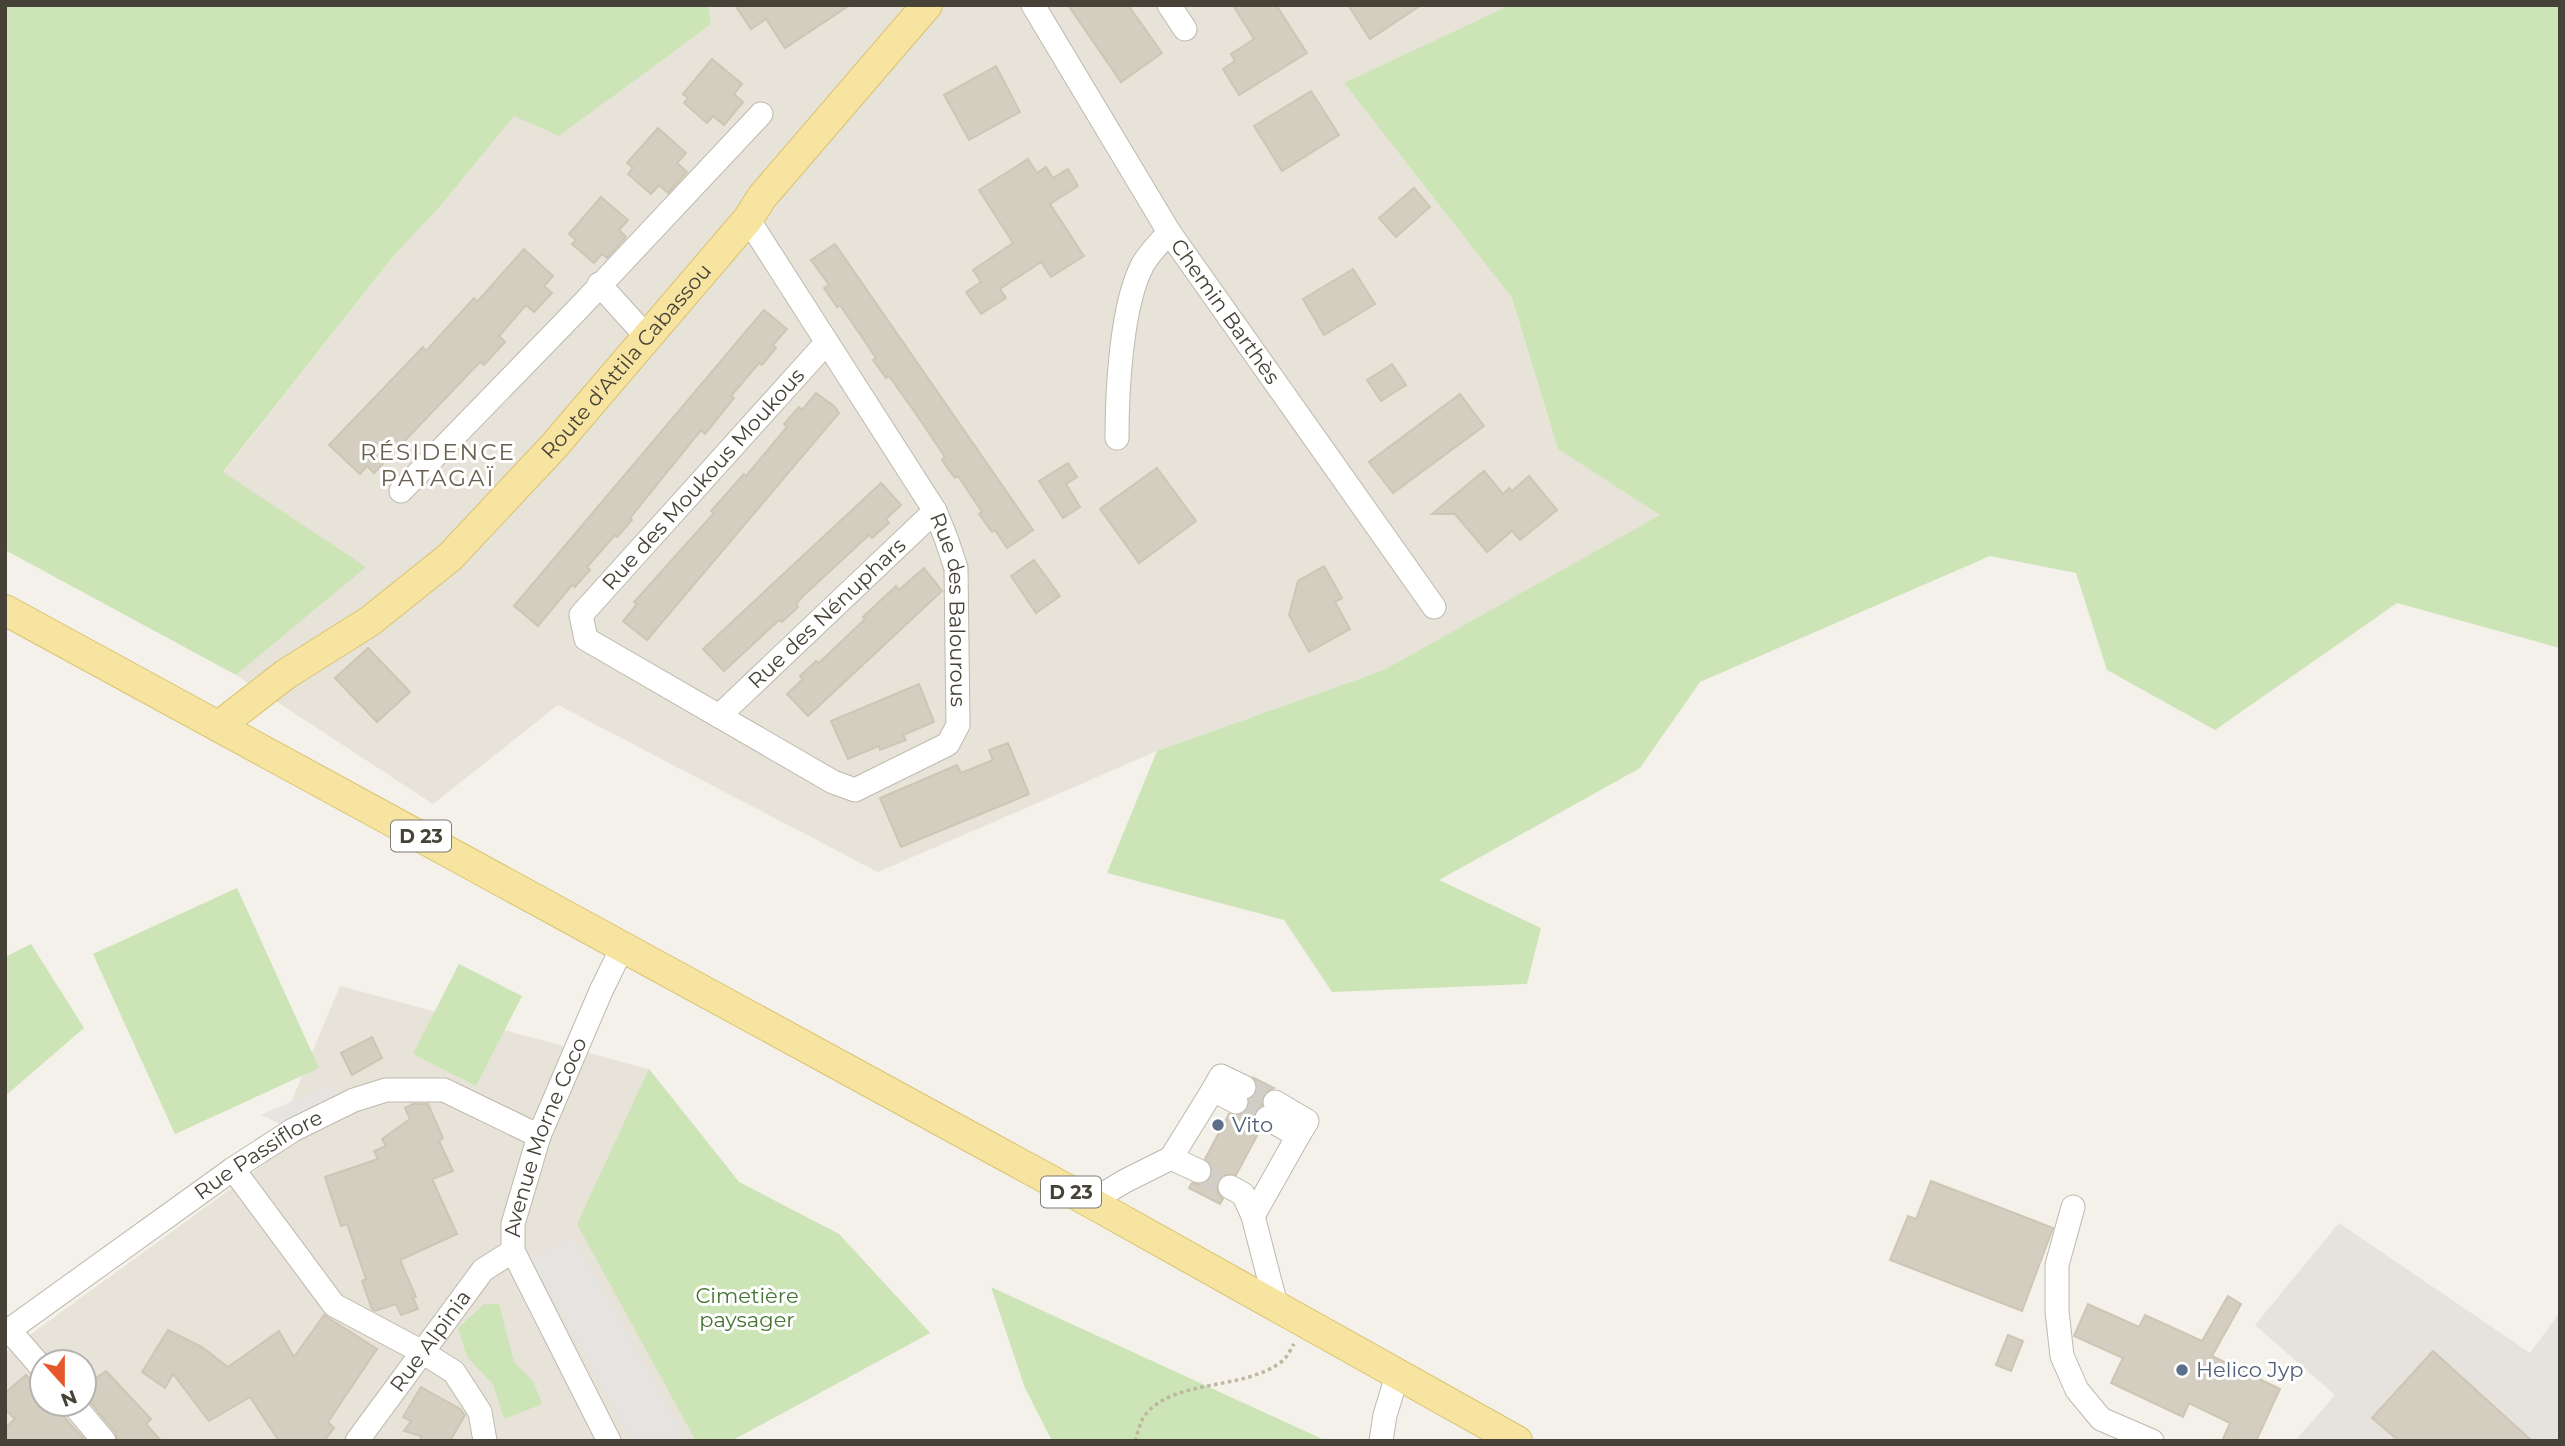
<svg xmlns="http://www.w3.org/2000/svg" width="2565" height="1446" font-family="Montserrat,sans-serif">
<rect width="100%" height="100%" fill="#f3f1e9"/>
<!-- residential -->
<g fill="#e7e3d8" fill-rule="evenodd">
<polygon points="708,5 1510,5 1344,83 1512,298 1558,449 1661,515 1384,670 1157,751 878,872 558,705 433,804 236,675 365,567 223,473 390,260 442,204 515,115 711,24"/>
<path d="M340 986 649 1069 739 1182 839 1234 930 1333 731 1441H5V1353L265 1164ZM42 1362H84V1404H42Z"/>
</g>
<!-- industrial -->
<polygon fill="#e6e3de" points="2339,1223 2530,1353 2560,1312 2560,1441 2295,1441 2335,1395 2255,1325"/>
<!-- green -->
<g fill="#cce4b6">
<polygon points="5,5 708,5 711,24 559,136 514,116 442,204 390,260 223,472 366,567 236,675 5,550"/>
<polygon points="1510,5 2560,5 2560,648 2397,603 2215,730 2107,670 2076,573 1990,556 1700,682 1640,768 1439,880 1541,928 1527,984 1332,992 1284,920 1107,873 1157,751 1384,670 1660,515 1558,449 1512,298 1344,83"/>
<polygon points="237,888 319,1068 175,1134 93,954"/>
<polygon points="31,944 84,1028 5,1096 5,957"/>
<polygon points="459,964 522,996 476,1086 413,1054"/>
<polygon points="649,1069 739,1182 839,1234 930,1333 731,1441 696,1441 577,1224"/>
<polygon points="991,1287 1322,1439 1319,1441 1052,1441 1025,1388"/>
<polygon points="484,1304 499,1304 514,1362 533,1381 542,1404 504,1419 493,1384 467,1357 458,1328"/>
</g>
<!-- parking -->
<g fill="#e5e4e1">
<polygon points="327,1086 354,1100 293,1130 261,1115"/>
<polygon points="573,1236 687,1441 632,1441 531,1259"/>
</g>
<!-- building -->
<g fill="#d4cec0" stroke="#cec6b4" stroke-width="2">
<polygon points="735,5 850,5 785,48 766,19 751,29"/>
<polygon points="1068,5 1128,5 1162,53 1121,82"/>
<polygon points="1233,5 1276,5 1307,53 1239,95 1223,69 1235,61 1231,54 1254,39"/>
<polygon points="1348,5 1421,5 1370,39"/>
<polygon points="712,59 742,84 734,94 743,102 724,125 713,116 707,123 684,103 688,98 683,94"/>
<polygon points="996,66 1020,112 969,140 944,95"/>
<polygon points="1311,91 1339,135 1282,171 1254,126"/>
<polygon points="658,128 686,153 677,163 687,172 668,193 659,185 651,194 628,174 633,168 627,163"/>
<polygon points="1028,159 1037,173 1046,167 1053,178 1068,169 1078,186 1050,204 1084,256 1051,277 1041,262 1000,289 1006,298 981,314 966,292 981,282 973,270 1013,243 979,190"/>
<polygon points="1414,188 1430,207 1396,237 1379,218"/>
<polygon points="601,197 628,220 619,230 626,237 607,258 602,254 594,263 572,244 576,240 569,234"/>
<polygon points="835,244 1033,530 1007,548 995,530 992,532 979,514 982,512 958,476 955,478 948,469 942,460 945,457 914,411 889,376 886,378 873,360 876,358 840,305 837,307 824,288 829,285 811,260"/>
<polygon points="524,249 553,276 544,286 552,293 534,312 526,305 499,336 505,342 484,365 480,362 374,473 367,466 360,474 329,445 423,347 426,351 474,298 477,302"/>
<polygon points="1353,269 1375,304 1324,335 1303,299"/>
<polygon points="764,310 787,329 773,345 776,348 762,365 759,363 731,396 734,398 705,434 701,430 630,518 632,520 617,537 615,535 587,567 590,570 575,587 572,585 538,626 514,606"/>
<polygon points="1392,364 1406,385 1381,401 1367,380"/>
<polygon points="816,393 834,406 839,413 647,640 623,621 637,604 634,602 714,513 711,511 744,474 746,476 787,427 784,424 799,407 802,410"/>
<polygon points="1460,394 1484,426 1393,493 1369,462"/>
<polygon points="1068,463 1077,477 1066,484 1080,507 1063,518 1039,481"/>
<polygon points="1157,468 1196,521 1139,563 1100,509"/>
<polygon points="1484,471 1503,494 1509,488 1512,491 1529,476 1557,510 1520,540 1512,531 1487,552 1455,514 1432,514"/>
<polygon points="881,483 901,505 886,519 889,523 872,538 869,535 802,597 796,604 798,607 782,622 779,620 724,671 703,649"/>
<polygon points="1034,560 1060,596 1036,613 1011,576"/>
<polygon points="1324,566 1342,598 1335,602 1350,629 1309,652 1289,615 1298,581"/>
<polygon points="924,568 942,591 808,716 787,694 803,679 800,676 816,661 819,663 865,619 863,617 896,586 899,590"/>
<polygon points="368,648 410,692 377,722 335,678"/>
<polygon points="919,684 934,722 903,735 906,740 880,750 879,746 848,759 831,721"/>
<polygon points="1008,743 1029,794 901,847 880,798 957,765 961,773 993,760 989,750"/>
<polygon points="372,1037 382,1058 352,1075 341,1053"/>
<polygon points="1254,1078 1274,1088 1263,1094 1262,1105 1255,1112 1255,1124 1260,1130 1236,1175 1223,1175 1217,1181 1218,1194 1223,1199 1220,1204 1189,1188 1192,1183 1201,1185 1211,1177 1213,1169 1205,1159 1229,1114 1237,1116 1248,1109 1249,1100 1257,1092 1258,1085"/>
<polygon points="413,1104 428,1104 443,1138 439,1141 453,1171 432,1179 457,1234 400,1260 416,1297 413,1298 418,1309 401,1315 396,1304 375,1311 372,1309 362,1281 366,1279 347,1224 341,1226 325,1177 378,1159 374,1151 386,1146 382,1139 410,1119 405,1108"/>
<polygon points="1931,1181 2053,1228 2022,1311 1890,1260 1908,1216 1916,1219"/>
<polygon points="2228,1296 2241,1304 2212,1356 2280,1389 2256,1441 2222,1441 2230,1423 2189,1403 2183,1417 2111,1383 2123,1358 2074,1336 2088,1304 2139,1327 2145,1315 2202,1341"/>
<polygon points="324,1315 377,1349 328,1422 334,1428 324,1441 279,1441 250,1397 209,1421 173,1374 165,1388 142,1372 168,1330 202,1347 228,1367 279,1331 294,1357"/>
<polygon points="2008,1335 2023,1341 2011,1371 1996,1365"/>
<polygon points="2433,1351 2532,1441 2399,1441 2372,1418"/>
<polygon points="106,1371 151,1419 146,1424 161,1441 118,1441 115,1432 84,1395 84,1386"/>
<polygon points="26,1375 42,1393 42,1404 52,1404 86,1441 5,1441 5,1428 15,1419 5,1409 5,1393"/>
<polygon points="421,1387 460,1409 465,1415 450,1441 420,1441 421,1436 404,1431 411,1421 403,1417"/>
</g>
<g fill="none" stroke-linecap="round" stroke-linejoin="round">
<!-- minor-tunnel -->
<g stroke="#d0cec6" stroke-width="23" stroke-dasharray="23 11" stroke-linecap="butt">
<polyline points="1244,1087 1275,1102"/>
<polyline points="1236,1102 1267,1118"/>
<polyline points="1199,1171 1230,1187"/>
</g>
<!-- minor casing -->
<g stroke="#beb9ad" stroke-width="25">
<g id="minor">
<path id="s1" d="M1033 5 1169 232 1434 607"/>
<polyline points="1169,5 1185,29"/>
<path id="s2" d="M748 219 935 511 946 538 956 568 958 725 948 744 855 790 833 782 586 639 581 615 827 342"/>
<polyline points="599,284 647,337"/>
<path d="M1117 438C1117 392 1121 307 1142 266 1148 254 1160 243 1169 232"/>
<polyline points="401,491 577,310 761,114"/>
<path id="s3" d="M719 716 935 511"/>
<polyline points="1213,1090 1221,1076 1244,1087"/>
<polyline points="1275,1102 1307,1121 1298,1136"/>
<polyline points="1171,1158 1213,1090 1236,1102"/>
<polyline points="233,1169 334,1305 424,1353 454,1372 480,1412 485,1441"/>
<polyline points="1230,1187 1243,1194 1253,1216 1276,1305"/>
<polyline points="1090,1202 1125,1181 1171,1158 1199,1171"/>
<polyline points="2073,1207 2057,1265 2057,1311 2062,1356 2077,1390 2101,1419 2152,1441"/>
<polyline points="1253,1216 1298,1136 1267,1118"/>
<polyline points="9,1330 42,1368"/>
<path id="s4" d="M5 1333 233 1169 293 1130 354 1100 386 1090H444L539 1136"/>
<polyline points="73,1404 104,1441"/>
<path id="s5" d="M357 1441 483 1270 513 1251"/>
<path id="s6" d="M609 1441 513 1251V1224L539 1136 601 991 623 946"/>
<polyline points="1381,1441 1385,1415 1397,1376"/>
</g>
</g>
<!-- major casing -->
<g stroke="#dac271" stroke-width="32">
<g id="major">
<polyline points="5,610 1090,1202 1517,1441"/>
<path id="s7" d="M219 726 286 674 370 621 450 557 554 446 748 219 762 197 927 5"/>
</g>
</g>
<!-- path -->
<path stroke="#bfb69f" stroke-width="3.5" stroke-dasharray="3.5 3.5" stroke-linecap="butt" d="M1135 1441C1138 1433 1140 1421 1145 1415 1175 1378 1243 1391 1281 1362 1287 1358 1290 1350 1294 1344"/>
<!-- minor -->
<use href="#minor" stroke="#fff" stroke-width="23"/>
<!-- major -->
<use href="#major" stroke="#f6e4a0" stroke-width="30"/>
</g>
<!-- markers -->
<g fill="#5c6f8a" stroke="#fff" stroke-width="2.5">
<circle cx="1218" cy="1125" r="7"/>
<circle cx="2182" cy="1370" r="7"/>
</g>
<g text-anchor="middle" stroke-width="6" stroke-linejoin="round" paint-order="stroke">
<!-- shield labels -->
<g fill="#fff" stroke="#7e7b74" stroke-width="2">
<rect x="391" y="820.5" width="60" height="31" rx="5"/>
<rect x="1041" y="1176.5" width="60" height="31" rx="5"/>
</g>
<g font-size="19" font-weight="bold" fill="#464238">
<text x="421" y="843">D 23</text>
<text x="1071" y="1199">D 23</text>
</g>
<!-- street labels -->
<g font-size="21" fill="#464238" stroke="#fff">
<text dy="7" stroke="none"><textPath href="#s1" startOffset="362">Chemin Barthès</textPath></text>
<text dy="7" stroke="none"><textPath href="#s7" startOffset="550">Route d'Attila Cabassou</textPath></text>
<text dy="7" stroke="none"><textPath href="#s2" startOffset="1206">Rue des Moukous Moukous</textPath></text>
<text dy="7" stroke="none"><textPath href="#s2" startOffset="448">Rue des Balourous</textPath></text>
<text dy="7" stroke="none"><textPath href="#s3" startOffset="149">Rue des Nénuphars</textPath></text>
<text dy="7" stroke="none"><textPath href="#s6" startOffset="332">Avenue Morne Coco</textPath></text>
<text dy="7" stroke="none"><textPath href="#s4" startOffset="310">Rue Passiflore</textPath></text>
<text dy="7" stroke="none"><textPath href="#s5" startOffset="124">Rue Alpinia</textPath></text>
</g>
<!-- service labels -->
<g font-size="21" fill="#4e5e75" stroke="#fff" text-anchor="start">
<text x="1232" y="1132">Vito</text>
<text x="2196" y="1377">Helico Jyp</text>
</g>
<!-- park labels -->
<g font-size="21" fill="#447430" stroke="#fff">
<text x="747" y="1303">Cimetière<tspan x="747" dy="24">paysager</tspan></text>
</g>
<!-- neighbourhood labels -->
<g font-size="23" letter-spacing="2" fill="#686150" stroke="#fff">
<text x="438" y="460">RÉSIDENCE<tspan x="438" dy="26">PATAGAÏ</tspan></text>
</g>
</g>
<!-- border -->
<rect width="2565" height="1446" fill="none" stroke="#464238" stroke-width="14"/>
<!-- north arrow -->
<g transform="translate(63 1383) rotate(159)"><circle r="33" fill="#ffffff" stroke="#b5b3af" stroke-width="2"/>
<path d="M0-5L12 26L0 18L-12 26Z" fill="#e7572c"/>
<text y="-10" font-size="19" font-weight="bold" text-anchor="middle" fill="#464238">N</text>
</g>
</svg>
